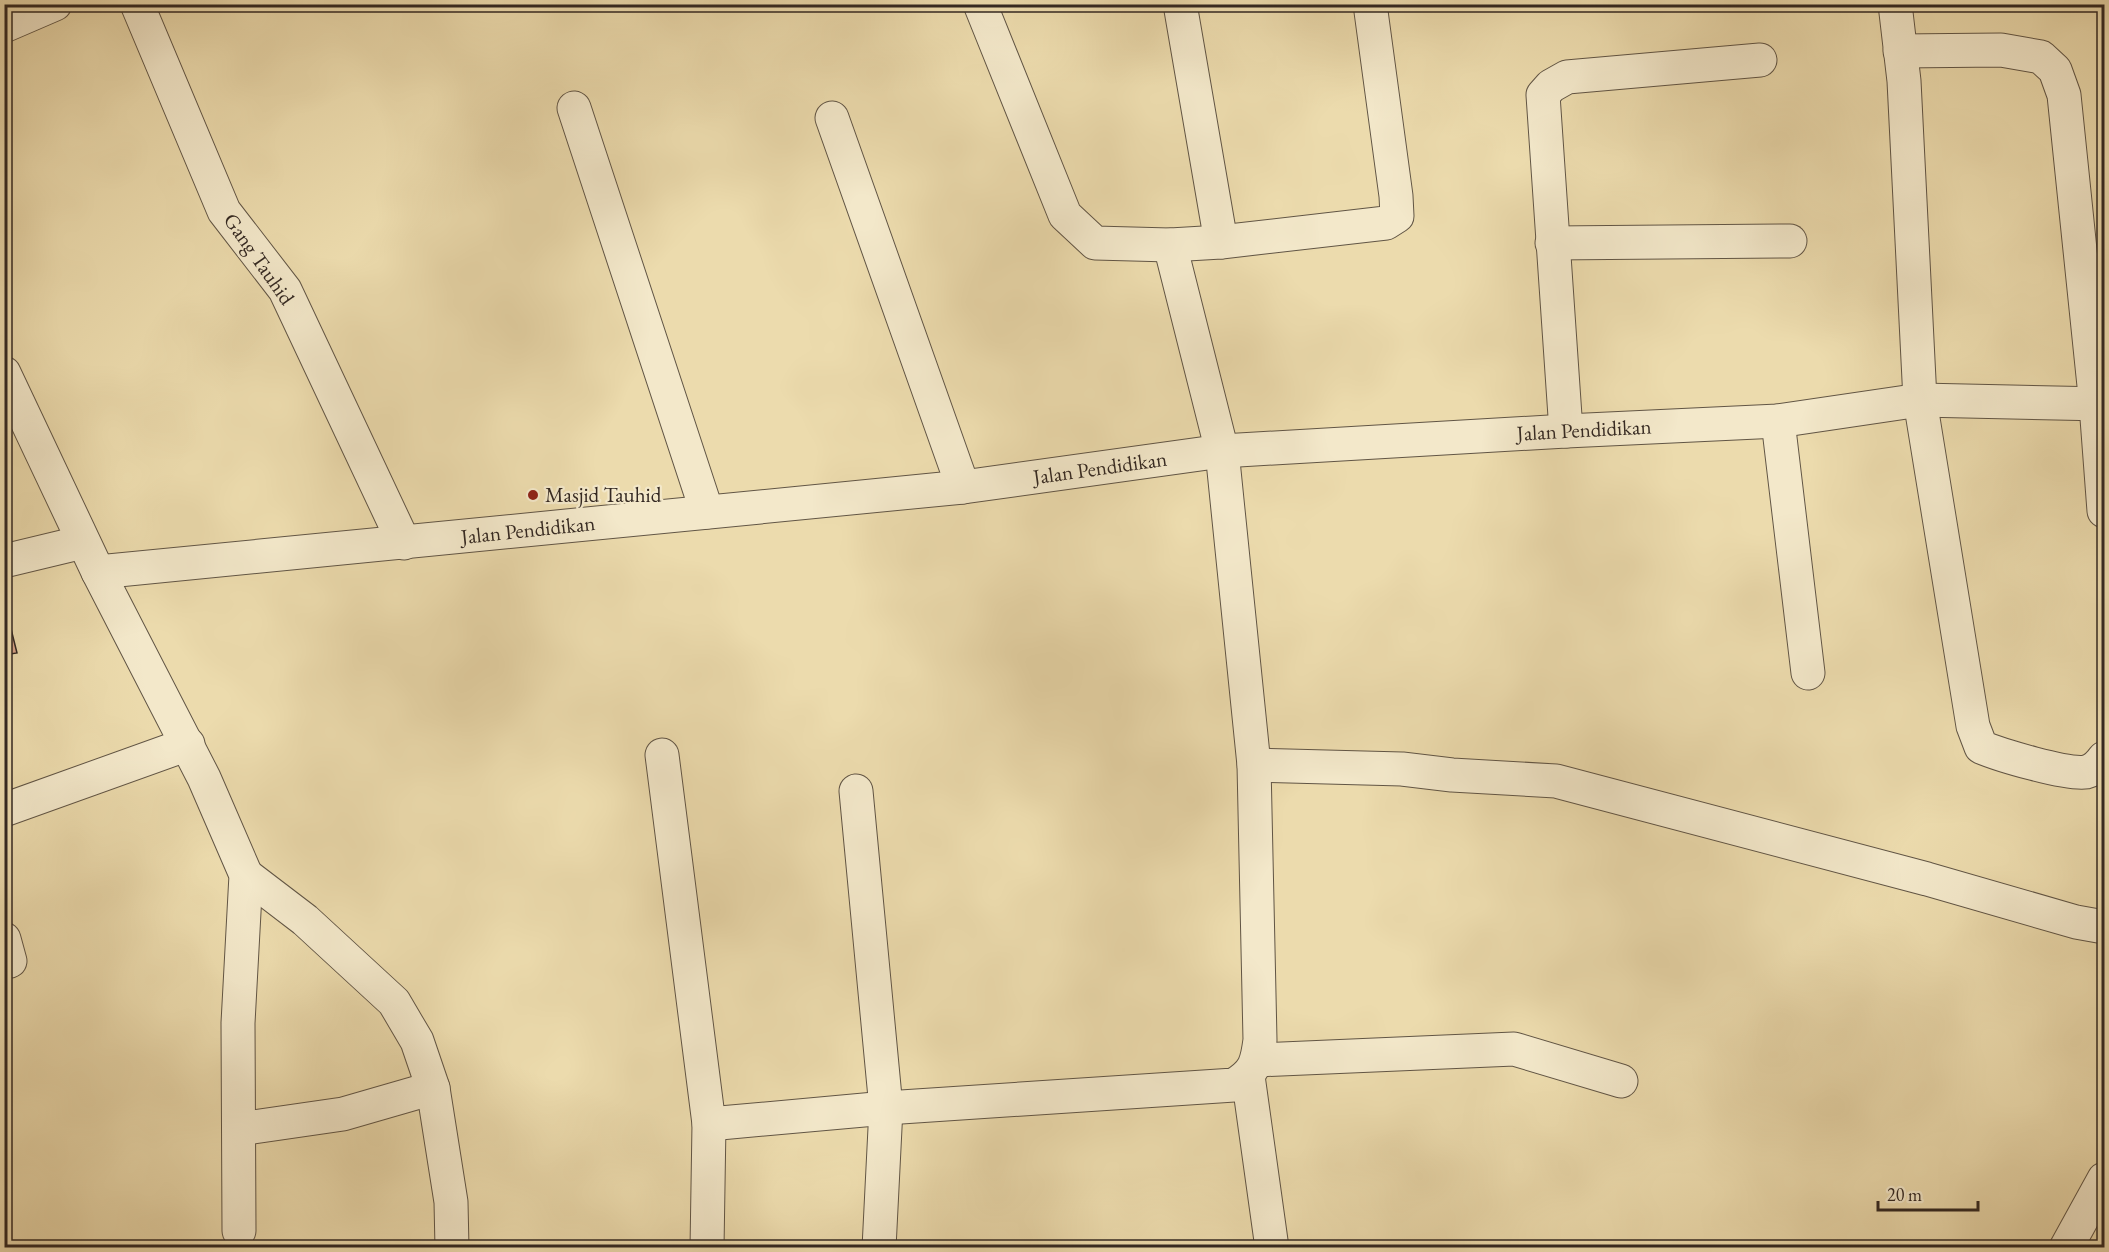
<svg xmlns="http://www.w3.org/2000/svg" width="2109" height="1252" font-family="'EB Garamond',serif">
<rect width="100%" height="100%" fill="#ecdbad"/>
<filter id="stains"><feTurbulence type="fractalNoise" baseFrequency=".00333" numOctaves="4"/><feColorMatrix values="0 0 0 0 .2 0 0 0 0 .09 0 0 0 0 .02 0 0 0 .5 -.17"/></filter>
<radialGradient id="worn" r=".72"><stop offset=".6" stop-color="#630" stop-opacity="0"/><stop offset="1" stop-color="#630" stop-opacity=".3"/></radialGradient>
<!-- building -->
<polygon fill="#d8a489" stroke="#332822" stroke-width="1.5" points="4,601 17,653 4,655"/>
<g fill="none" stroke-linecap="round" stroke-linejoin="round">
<!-- minor casing -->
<g stroke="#615545" stroke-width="35">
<g id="minor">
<polyline points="137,4 224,211 285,290 404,543"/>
<polyline points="980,4 1065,215 1095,243 1170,245 1221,242 1386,223 1397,216 1396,196 1370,4"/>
<polyline points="1180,4 1221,242"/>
<path d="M1895 4 1904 81 1920 400 1973 726 1981 747C2000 755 2067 775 2086 772 2094 770 2099 765 2104 758"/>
<polyline points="4,26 55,4"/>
<polyline points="1900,51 2001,50 2041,57 2055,70 2064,95 2096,405 2104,511"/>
<polyline points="574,108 707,512"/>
<polyline points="832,118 963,487"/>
<polyline points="1552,243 1790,241"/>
<polyline points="4,373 98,572 204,778 246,875 238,1023 239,1231"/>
<polyline points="1778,421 1808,673"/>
<polyline points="1566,431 1543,95 1551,86 1567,77 1760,60"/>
<polyline points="4,561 83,542"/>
<polyline points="98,572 963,487 1222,451 1566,431 1778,421 1920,400 2104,404"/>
<polyline points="662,755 709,1124 707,1248"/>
<polyline points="1254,765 1402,769 1452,775 1556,781 1927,879 2076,922 2104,927"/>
<polyline points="856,791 886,1108 879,1248"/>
<polyline points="4,810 188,744"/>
<polyline points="246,875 305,920 394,1002 417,1041 433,1088 451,1202 452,1248"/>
<polyline points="4,939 10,961"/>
<polyline points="1257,1060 1514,1049 1621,1081"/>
<polyline points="1248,1076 1272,1248"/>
<path d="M709 1124 886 1108 1234 1085C1255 1072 1257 1063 1260 1040L1254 765 1222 451 1170 245"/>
<polyline points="239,1129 343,1114 433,1088"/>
<polyline points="2066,1248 2104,1179"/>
</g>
</g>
<!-- minor -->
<use href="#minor" stroke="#f3e8ca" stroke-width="33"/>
</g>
<!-- markers -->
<circle fill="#8f2418" stroke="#f3e8ca" stroke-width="2" cx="533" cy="495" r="6"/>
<g text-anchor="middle" stroke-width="4.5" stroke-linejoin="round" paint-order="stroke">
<!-- street labels -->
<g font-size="21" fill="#332822" stroke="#f3e8ca">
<text transform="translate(259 259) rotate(55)" y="7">Gang Tauhid</text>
<text transform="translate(1584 430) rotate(-3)" y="7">Jalan Pendidikan</text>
<text transform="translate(1100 468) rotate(-8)" y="7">Jalan Pendidikan</text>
<text transform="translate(528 530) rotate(-6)" y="7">Jalan Pendidikan</text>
</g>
<!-- poi labels -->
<g font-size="21" fill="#332822" stroke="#f3e8ca" text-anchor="start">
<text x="545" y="502">Masjid Tauhid</text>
</g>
</g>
<!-- margin -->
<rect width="2109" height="1252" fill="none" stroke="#ecdbad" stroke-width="24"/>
<rect x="6" y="6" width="2097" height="1240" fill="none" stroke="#332822" stroke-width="3"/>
<rect x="12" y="12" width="2085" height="1228" fill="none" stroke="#332822" stroke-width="1.5"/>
<!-- scale -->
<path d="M1878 1201v9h100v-9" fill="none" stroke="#332822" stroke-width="3"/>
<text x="1887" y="1201" font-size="18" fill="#332822" stroke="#f3e8ca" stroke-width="4.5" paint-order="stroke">20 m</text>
<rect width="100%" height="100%" filter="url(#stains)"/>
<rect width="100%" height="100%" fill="url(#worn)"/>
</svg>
